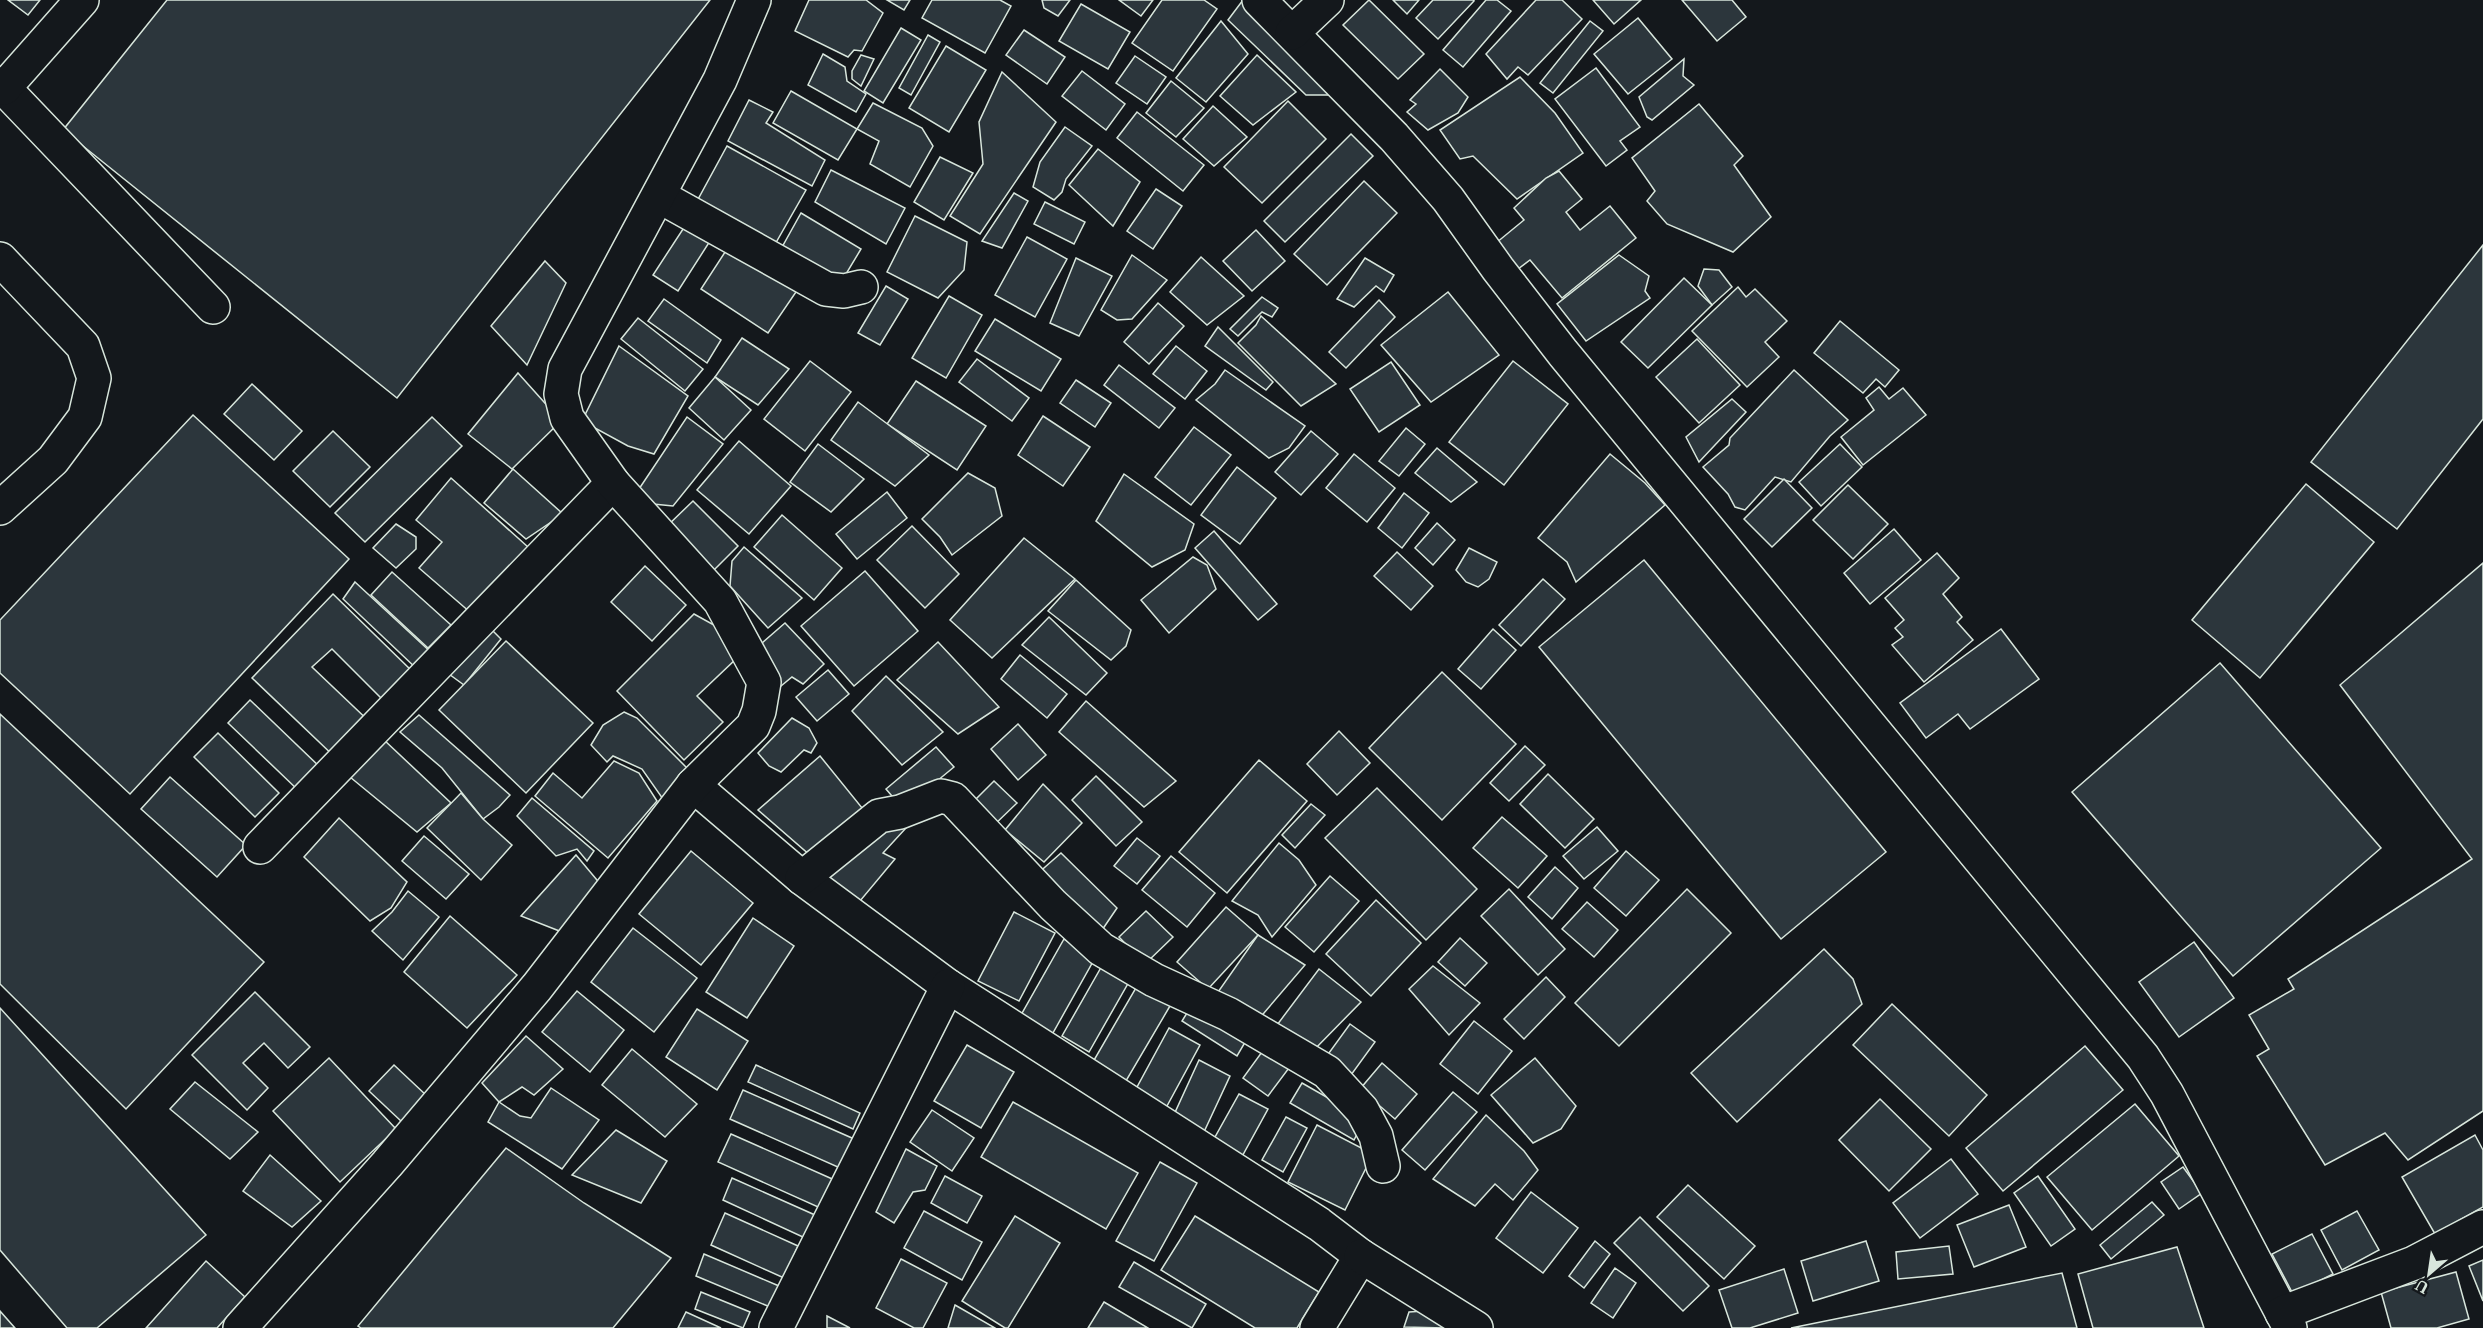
<svg xmlns="http://www.w3.org/2000/svg" width="2483" height="1328" font-family="'IBM Plex Serif',serif">
<rect width="100%" height="100%" fill="#14181c"/>
<!-- building -->
<g fill="#2c363c" stroke="#d8e6dc" stroke-width="1.5">
<polygon points="8,0 40,0 28,15"/>
<polygon points="167,0 710,0 397,398 63,130"/>
<polygon points="809,0 866,0 883,13 862,51 854,50 848,57 795,31"/>
<polygon points="887,0 910,0 904,10"/>
<polygon points="932,0 1000,0 1011,6 985,53 922,18"/>
<polygon points="1042,0 1070,0 1058,16 1044,8"/>
<polygon points="1119,0 1153,0 1141,16"/>
<polygon points="1162,0 1204,0 1217,9 1173,71 1132,43"/>
<polygon points="1243,0 1327,82 1328,95 1306,95 1228,20"/>
<polygon points="1369,0 1424,54 1398,79 1343,25"/>
<polygon points="1393,0 1419,0 1407,14"/>
<polygon points="1433,0 1474,0 1474,1 1438,39 1416,18"/>
<polygon points="1486,0 1497,0 1511,11 1463,67 1443,50"/>
<polygon points="1536,0 1562,0 1582,19 1528,75 1518,67 1507,79 1486,54"/>
<polygon points="1593,0 1641,0 1614,24"/>
<polygon points="1682,0 1732,0 1746,17 1717,41"/>
<polygon points="1081,4 1130,32 1108,69 1059,41"/>
<polygon points="1638,18 1672,59 1628,94 1594,54"/>
<polygon points="1221,21 1248,54 1206,102 1176,78"/>
<polygon points="1590,21 1603,31 1553,93 1540,83"/>
<polygon points="901,28 921,40 883,103 864,91"/>
<polygon points="1024,30 1065,57 1047,84 1006,55"/>
<polygon points="928,35 940,42 911,95 899,88"/>
<polygon points="946,46 986,70 949,132 909,108"/>
<polygon points="823,54 845,67 847,81 866,94 856,112 808,85"/>
<polygon points="861,55 874,59 861,86 852,79 852,71"/>
<polygon points="1257,55 1296,92 1253,125 1220,96"/>
<polygon points="1135,56 1166,77 1147,104 1116,83"/>
<polygon points="1684,59 1683,76 1694,85 1652,120 1647,117 1639,97"/>
<polygon points="1596,68 1640,127 1620,141 1627,150 1606,166 1555,99"/>
<polygon points="1440,69 1468,97 1458,113 1428,130 1407,112 1416,104 1410,100"/>
<polygon points="1082,71 1125,104 1106,130 1062,96"/>
<polygon points="1002,72 1056,122 980,234 950,216 983,164 979,122"/>
<polygon points="1520,77 1555,113 1583,153 1517,199 1473,156 1460,159 1440,130"/>
<polygon points="1171,81 1204,108 1176,137 1146,113"/>
<polygon points="791,91 857,129 838,160 773,123"/>
<polygon points="749,100 773,112 766,123 825,160 812,186 728,141"/>
<polygon points="1288,101 1326,139 1262,203 1224,167"/>
<polygon points="873,103 922,128 933,146 910,187 870,164 879,141 857,129"/>
<polygon points="1699,104 1743,156 1734,165 1771,217 1733,252 1667,224 1647,201 1655,191 1632,158"/>
<polygon points="1213,106 1247,137 1214,166 1183,139"/>
<polygon points="1137,112 1204,165 1183,191 1117,138"/>
<polygon points="1065,127 1092,146 1066,179 1062,192 1054,200 1033,187 1040,162"/>
<polygon points="1351,134 1373,156 1285,242 1264,221"/>
<polygon points="727,146 806,190 774,246 696,203"/>
<polygon points="1098,149 1140,182 1113,226 1069,185"/>
<polygon points="940,157 973,173 944,220 914,202"/>
<polygon points="831,170 905,208 886,244 815,202"/>
<polygon points="1559,171 1582,199 1566,212 1580,230 1610,206 1636,238 1562,298 1530,260 1518,269 1496,243 1524,220 1514,208 1546,178"/>
<polygon points="1364,181 1397,213 1327,285 1294,254"/>
<polygon points="1156,189 1182,206 1153,249 1127,231"/>
<polygon points="1014,193 1028,201 1002,248 982,241"/>
<polygon points="1045,202 1085,222 1074,244 1034,224"/>
<polygon points="801,213 861,249 840,284 781,249"/>
<polygon points="915,216 967,242 964,270 938,298 887,272"/>
<polygon points="685,226 710,241 678,291 653,275"/>
<polygon points="1256,230 1285,261 1252,291 1223,261"/>
<polygon points="1027,237 1067,259 1035,317 995,295"/>
<polygon points="2483,245 2483,419 2397,529 2311,462"/>
<polygon points="729,246 796,292 768,333 701,289"/>
<polygon points="1132,255 1167,280 1132,319 1117,320 1101,310"/>
<polygon points="1619,255 1649,276 1645,291 1650,298 1586,341 1557,304"/>
<polygon points="1201,257 1244,296 1207,325 1170,292"/>
<polygon points="1076,258 1112,276 1079,336 1050,323"/>
<polygon points="1365,258 1394,275 1384,292 1376,286 1354,307 1337,299"/>
<polygon points="545,261 566,283 527,365 491,326"/>
<polygon points="1704,269 1719,270 1732,287 1712,305 1698,286"/>
<polygon points="1684,278 1712,305 1648,368 1621,342"/>
<polygon points="886,286 908,299 880,345 858,333"/>
<polygon points="1738,287 1746,297 1755,289 1787,321 1765,342 1779,357 1747,387 1692,331"/>
<polygon points="1448,292 1499,355 1431,402 1381,345"/>
<polygon points="949,296 982,315 946,378 912,358"/>
<polygon points="1262,297 1278,308 1272,317 1262,312 1238,336 1230,329"/>
<polygon points="664,299 721,340 707,363 648,321"/>
<polygon points="1379,300 1395,317 1346,368 1329,352"/>
<polygon points="1158,303 1184,326 1149,364 1124,342"/>
<polygon points="1261,316 1336,384 1301,406 1238,343 1256,325"/>
<polygon points="638,318 703,369 685,391 621,339"/>
<polygon points="995,319 1061,359 1041,391 975,351"/>
<polygon points="1840,321 1899,370 1885,387 1876,379 1863,393 1814,353"/>
<polygon points="1218,327 1273,382 1266,390 1205,346"/>
<polygon points="742,338 789,369 758,405 715,377"/>
<polygon points="1697,339 1740,385 1699,423 1656,377"/>
<polygon points="619,346 688,396 654,454 628,446 582,421"/>
<polygon points="1176,346 1207,371 1185,399 1153,374"/>
<polygon points="977,359 1029,398 1012,421 959,382"/>
<polygon points="810,361 851,392 805,451 764,419"/>
<polygon points="1513,361 1568,404 1504,485 1449,442"/>
<polygon points="1391,362 1420,405 1379,432 1350,389"/>
<polygon points="1119,365 1175,408 1159,428 1104,385"/>
<polygon points="1225,370 1305,426 1289,448 1269,458 1196,400 1215,384"/>
<polygon points="1794,370 1848,420 1830,436 1791,482 1775,477 1745,510 1735,507 1728,494 1703,467 1729,445 1730,438"/>
<polygon points="518,373 561,421 512,469 468,434"/>
<polygon points="715,377 751,410 724,440 689,408"/>
<polygon points="1076,380 1111,403 1095,427 1060,403"/>
<polygon points="916,381 986,426 957,470 887,424"/>
<polygon points="252,384 302,431 274,460 224,414"/>
<polygon points="1879,387 1889,399 1903,388 1926,415 1863,465 1841,437 1874,410 1866,398"/>
<polygon points="1732,399 1746,412 1699,462 1686,437"/>
<polygon points="858,402 929,455 895,486 831,440"/>
<polygon points="193,415 349,559 130,794 0,673 0,620"/>
<polygon points="1043,416 1090,447 1063,486 1018,455"/>
<polygon points="432,417 462,446 365,542 335,513"/>
<polygon points="687,417 723,444 673,506 653,504 639,489"/>
<polygon points="1194,427 1231,455 1191,505 1155,477"/>
<polygon points="1406,428 1425,444 1399,476 1379,461"/>
<polygon points="333,431 370,467 330,507 293,471"/>
<polygon points="1311,431 1338,454 1301,495 1275,472"/>
<polygon points="739,441 791,486 749,534 697,490"/>
<polygon points="818,444 864,479 831,512 790,482"/>
<polygon points="1840,444 1862,467 1821,506 1799,482"/>
<polygon points="1437,448 1477,482 1451,502 1415,473"/>
<polygon points="1354,454 1395,488 1367,522 1326,488"/>
<polygon points="1610,454 1645,483 1665,505 1576,582 1567,562 1538,538"/>
<polygon points="1237,467 1276,498 1240,544 1201,515"/>
<polygon points="513,469 563,514 526,539 484,503"/>
<polygon points="968,473 995,488 1002,516 952,555 940,537 922,519"/>
<polygon points="1124,474 1194,524 1185,550 1152,567 1096,521"/>
<polygon points="451,478 528,547 471,613 419,568 442,542 416,520"/>
<polygon points="1784,479 1812,508 1772,547 1744,519"/>
<polygon points="2306,484 2374,542 2260,678 2192,620"/>
<polygon points="1848,485 1888,524 1853,559 1813,520"/>
<polygon points="887,492 907,518 857,559 836,534"/>
<polygon points="1404,493 1429,513 1402,548 1378,528"/>
<polygon points="693,501 738,546 710,574 665,528"/>
<polygon points="782,515 842,568 814,600 754,547"/>
<polygon points="1437,523 1455,540 1433,565 1415,548"/>
<polygon points="396,524 416,537 416,549 396,568 373,548"/>
<polygon points="912,526 959,574 925,608 877,560"/>
<polygon points="1894,529 1921,560 1870,604 1844,573"/>
<polygon points="1214,531 1277,604 1258,620 1195,548"/>
<polygon points="1024,538 1075,579 992,658 950,620"/>
<polygon points="744,547 802,598 768,628 730,586 732,561"/>
<polygon points="1469,548 1497,562 1489,579 1478,587 1466,582 1456,570"/>
<polygon points="1397,552 1433,586 1411,610 1374,576"/>
<polygon points="1937,553 1959,578 1943,594 1962,617 1957,622 1973,640 1924,682 1892,645 1903,637 1895,628 1904,620 1885,598"/>
<polygon points="1193,557 1207,565 1216,589 1169,633 1141,600"/>
<polygon points="1644,560 1886,852 1781,939 1539,647"/>
<polygon points="2483,563 2483,1111 2408,1160 2385,1133 2325,1165 2257,1056 2269,1049 2249,1015 2294,989 2288,979 2472,859 2340,685"/>
<polygon points="645,566 686,605 652,641 611,602"/>
<polygon points="865,571 918,631 854,686 801,626"/>
<polygon points="392,572 451,625 428,648 371,595"/>
<polygon points="1543,579 1565,599 1521,646 1499,625"/>
<polygon points="1076,580 1131,630 1126,646 1111,660 1048,611"/>
<polygon points="355,582 435,656 418,670 343,599"/>
<polygon points="333,594 416,675 383,700 332,649 312,667 374,726 339,761 252,678"/>
<polygon points="694,614 723,630 738,657 697,696 723,722 684,760 617,691"/>
<polygon points="1049,617 1107,673 1086,695 1022,645"/>
<polygon points="484,622 501,639 464,685 442,669"/>
<polygon points="785,623 824,664 803,684 792,677 781,686 764,665 762,643"/>
<polygon points="1493,629 1516,650 1481,689 1458,669"/>
<polygon points="2001,629 2039,679 1970,729 1958,714 1926,738 1900,703"/>
<polygon points="506,641 593,723 526,793 439,710"/>
<polygon points="938,642 999,707 958,734 897,680"/>
<polygon points="1020,655 1067,694 1047,718 1001,679"/>
<polygon points="2220,663 2381,848 2233,976 2072,792"/>
<polygon points="828,670 849,694 817,721 796,697"/>
<polygon points="1442,672 1516,744 1442,820 1369,748"/>
<polygon points="886,676 943,732 902,765 852,711"/>
<polygon points="250,700 322,769 300,792 228,723"/>
<polygon points="1086,701 1176,781 1144,807 1059,732"/>
<polygon points="624,712 637,718 687,768 665,802 642,769 613,756 607,762 591,745 603,725"/>
<polygon points="0,714 264,962 126,1109 0,984"/>
<polygon points="419,715 510,795 499,807 483,819 442,768 400,732"/>
<polygon points="792,718 809,728 817,743 811,753 804,750 781,772 769,766 758,753"/>
<polygon points="1018,724 1046,755 1018,780 991,749"/>
<polygon points="1339,731 1370,763 1337,795 1307,764"/>
<polygon points="218,733 279,793 255,817 194,757"/>
<polygon points="383,739 451,803 417,832 350,777"/>
<polygon points="1525,746 1545,765 1509,801 1490,783"/>
<polygon points="936,747 954,767 903,809 886,789"/>
<polygon points="820,756 867,814 811,856 758,810"/>
<polygon points="1259,760 1307,801 1227,893 1179,852"/>
<polygon points="614,761 639,773 657,801 608,858 535,796 553,773 582,798"/>
<polygon points="1548,774 1594,819 1565,848 1520,804"/>
<polygon points="1096,776 1142,822 1116,846 1072,800"/>
<polygon points="170,777 246,845 217,877 141,809"/>
<polygon points="994,781 1017,803 992,827 970,805"/>
<polygon points="1043,784 1082,823 1044,862 1005,830"/>
<polygon points="1377,788 1477,889 1426,940 1325,838"/>
<polygon points="461,793 483,819 512,845 481,880 427,828"/>
<polygon points="532,798 594,851 587,861 577,849 556,856 517,816"/>
<polygon points="1311,804 1325,815 1295,848 1282,835"/>
<polygon points="887,817 906,828 883,853 895,859 855,907 822,876"/>
<polygon points="1502,817 1547,856 1518,888 1473,848"/>
<polygon points="339,818 407,882 391,908 370,921 304,857"/>
<polygon points="1597,827 1618,851 1584,879 1563,856"/>
<polygon points="424,836 469,874 446,899 402,861"/>
<polygon points="1137,838 1160,856 1137,884 1114,866"/>
<polygon points="1279,843 1299,860 1316,885 1272,937 1258,915 1232,901"/>
<polygon points="691,851 753,903 701,965 639,914"/>
<polygon points="1626,851 1659,880 1626,916 1594,888"/>
<polygon points="1061,853 1117,908 1098,936 1036,875"/>
<polygon points="576,855 602,886 562,932 521,916"/>
<polygon points="1171,856 1215,893 1187,927 1142,890"/>
<polygon points="1555,867 1578,888 1552,919 1528,897"/>
<polygon points="1330,876 1359,901 1314,952 1285,927"/>
<polygon points="1509,889 1565,949 1538,975 1481,916"/>
<polygon points="1687,889 1731,933 1619,1046 1575,1003"/>
<polygon points="408,891 439,917 403,960 372,931 392,912"/>
<polygon points="1376,900 1421,943 1371,996 1326,954"/>
<polygon points="1587,902 1618,930 1594,957 1562,929"/>
<polygon points="1226,907 1258,935 1208,989 1177,962"/>
<polygon points="1146,911 1173,937 1145,964 1119,937"/>
<polygon points="1014,912 1055,933 1019,1001 978,981"/>
<polygon points="450,916 517,975 467,1028 404,972"/>
<polygon points="753,918 794,946 747,1018 706,992"/>
<polygon points="633,928 697,978 654,1032 591,982"/>
<polygon points="1258,935 1305,965 1258,1020 1218,992"/>
<polygon points="1460,938 1487,963 1465,986 1438,962"/>
<polygon points="1064,939 1095,958 1049,1040 1017,1022"/>
<polygon points="2194,942 2234,998 2179,1037 2139,982"/>
<polygon points="1824,949 1853,979 1862,1004 1737,1122 1691,1073"/>
<polygon points="1103,964 1130,980 1089,1052 1062,1036"/>
<polygon points="1433,966 1480,1003 1449,1035 1409,989"/>
<polygon points="1319,969 1361,1002 1309,1055 1274,1029"/>
<polygon points="1546,977 1565,997 1524,1039 1504,1019"/>
<polygon points="1137,986 1170,1006 1123,1086 1090,1067"/>
<polygon points="577,991 624,1030 590,1072 542,1032"/>
<polygon points="255,992 310,1047 288,1068 264,1043 243,1063 268,1088 247,1110 192,1055"/>
<polygon points="1892,1004 1987,1095 1949,1136 1853,1045"/>
<polygon points="1192,1005 1247,1039 1237,1056 1182,1021"/>
<polygon points="0,1008 206,1235 97,1328 67,1328 0,1250"/>
<polygon points="697,1009 748,1041 717,1090 666,1057"/>
<polygon points="1474,1021 1512,1051 1478,1094 1440,1064"/>
<polygon points="1350,1024 1375,1042 1351,1075 1326,1057"/>
<polygon points="1169,1028 1200,1045 1161,1117 1130,1100"/>
<polygon points="526,1036 563,1069 534,1095 522,1087 499,1102 482,1083"/>
<polygon points="967,1045 1014,1072 981,1128 934,1101"/>
<polygon points="1267,1045 1292,1064 1268,1096 1243,1078"/>
<polygon points="2085,1046 2123,1090 2003,1191 1966,1148"/>
<polygon points="632,1049 697,1104 665,1137 602,1085"/>
<polygon points="329,1058 396,1129 340,1182 273,1111"/>
<polygon points="1535,1058 1576,1106 1561,1129 1533,1143 1491,1095"/>
<polygon points="1199,1060 1230,1076 1203,1134 1172,1119"/>
<polygon points="1382,1063 1417,1094 1395,1119 1360,1089"/>
<polygon points="394,1065 427,1096 402,1122 369,1091"/>
<polygon points="756,1065 860,1113 853,1129 748,1082"/>
<polygon points="195,1082 258,1132 230,1159 170,1109"/>
<polygon points="1302,1083 1365,1119 1354,1140 1290,1103"/>
<polygon points="551,1088 599,1120 562,1169 488,1122 499,1102 520,1116 531,1118"/>
<polygon points="743,1090 861,1142 849,1172 730,1119"/>
<polygon points="1453,1092 1477,1112 1425,1170 1402,1150"/>
<polygon points="1239,1094 1268,1109 1239,1162 1210,1146"/>
<polygon points="1880,1099 1931,1149 1889,1191 1839,1140"/>
<polygon points="1013,1102 1138,1173 1106,1229 981,1157"/>
<polygon points="2135,1104 2179,1156 2092,1230 2047,1177"/>
<polygon points="932,1110 974,1138 952,1171 910,1142"/>
<polygon points="1486,1115 1524,1151 1538,1170 1513,1200 1495,1184 1475,1206 1433,1179"/>
<polygon points="1286,1117 1307,1128 1283,1172 1262,1160"/>
<polygon points="1317,1125 1373,1154 1345,1210 1288,1182"/>
<polygon points="616,1130 667,1161 641,1203 572,1175"/>
<polygon points="731,1134 839,1182 827,1211 718,1162"/>
<polygon points="2475,1135 2483,1150 2483,1207 2435,1234 2402,1177"/>
<polygon points="506,1148 584,1203 671,1258 613,1328 361,1328 358,1326"/>
<polygon points="906,1149 937,1166 925,1190 913,1192 894,1223 876,1212"/>
<polygon points="270,1155 321,1201 292,1227 243,1191"/>
<polygon points="1951,1159 1978,1194 1920,1238 1893,1203"/>
<polygon points="1160,1162 1197,1183 1154,1261 1116,1241"/>
<polygon points="2183,1167 2202,1193 2179,1209 2161,1182"/>
<polygon points="945,1176 982,1196 967,1223 931,1203"/>
<polygon points="2038,1176 2075,1229 2051,1246 2014,1193"/>
<polygon points="732,1178 815,1215 805,1238 723,1200"/>
<polygon points="1688,1185 1755,1246 1724,1279 1657,1217"/>
<polygon points="1531,1192 1578,1228 1543,1273 1496,1238"/>
<polygon points="2152,1202 2164,1215 2111,1259 2100,1245"/>
<polygon points="2009,1205 2026,1247 1974,1267 1957,1225"/>
<polygon points="924,1211 982,1242 962,1280 904,1248"/>
<polygon points="2357,1211 2379,1250 2342,1270 2321,1230"/>
<polygon points="725,1213 798,1246 784,1278 711,1245"/>
<polygon points="1015,1216 1060,1243 1008,1328 1005,1328 962,1301"/>
<polygon points="1195,1216 1319,1292 1297,1328 1255,1328 1161,1270"/>
<polygon points="1640,1217 1709,1286 1683,1311 1614,1243"/>
<polygon points="2312,1234 2333,1274 2293,1294 2272,1254"/>
<polygon points="1595,1241 1610,1254 1584,1288 1569,1276"/>
<polygon points="1866,1241 1879,1281 1813,1301 1801,1261"/>
<polygon points="1949,1246 1953,1274 1898,1279 1896,1252"/>
<polygon points="2177,1247 2204,1328 2093,1328 2078,1274"/>
<polygon points="704,1254 779,1286 770,1307 696,1276"/>
<polygon points="901,1259 947,1283 923,1328 914,1328 876,1308"/>
<polygon points="2483,1260 2483,1301 2469,1266"/>
<polygon points="206,1261 245,1297 217,1328 146,1328"/>
<polygon points="1134,1262 1206,1304 1192,1328 1119,1287"/>
<polygon points="1615,1268 1636,1283 1613,1318 1591,1303"/>
<polygon points="1784,1269 1798,1313 1750,1328 1732,1328 1719,1290"/>
<polygon points="2456,1272 2469,1319 2437,1328 2391,1328 2381,1292"/>
<polygon points="2062,1273 2077,1328 1791,1328"/>
<polygon points="701,1292 750,1312 743,1328 695,1309"/>
<polygon points="1104,1302 1148,1328 1088,1328"/>
<polygon points="955,1305 995,1328 948,1328"/>
<polygon points="0,1311 15,1328 0,1328"/>
<polygon points="1424,1311 1446,1328 1404,1327 1409,1312"/>
<polygon points="686,1312 721,1328 678,1328"/>
<polygon points="827,1316 850,1328 827,1328"/>
</g>
<g fill="none" stroke-linecap="round" stroke-linejoin="round">
<!-- minor casing -->
<g stroke="#d8e6dc" stroke-width="36">
<g id="minor">
<polyline points="1259,0 1394,137 1448,199 1498,269 1563,353 2143,1057 2167,1094 2290,1328"/>
<polyline points="1292,33 1327,0"/>
<polyline points="0,84 213,307"/>
<polyline points="4,88 82,0"/>
<polyline points="659,196 826,289 844,291 861,287"/>
<polyline points="0,259 83,346 94,378 85,417 53,460 0,508"/>
<polyline points="693,785 802,878 948,986 1319,1224 1361,1256 1317,1328"/>
<polyline points="260,847 613,483"/>
<polyline points="802,878 879,816 900,812 941,796 953,799 1053,905 1101,949 1154,980 1228,1014 1327,1072 1362,1110 1376,1136 1383,1166"/>
<polyline points="1361,1256 1476,1328"/>
<polyline points="2282,1313 2414,1263 2483,1227"/>
<polyline points="240,1328 387,1164 537,987 693,785 753,726 759,711 764,682 720,601 613,483 567,418 561,394 565,369 720,80 754,0"/>
<polyline points="776,1328 948,986"/>
</g>
</g>
<!-- minor -->
<use href="#minor" stroke="#14181c" stroke-width="33"/>
</g>
<!-- north arrow -->
<g transform="translate(2429 1274) rotate(209)" stroke="#14181c" stroke-width="4.5" paint-order="stroke">
<path d="M0-4.5L10 22L0 15L-10 22Z" fill="#d8e6dc"/>
<text y="-9" font-size="16" font-weight="bold" text-anchor="middle" fill="#d8e6dc">U</text>
</g>
</svg>
